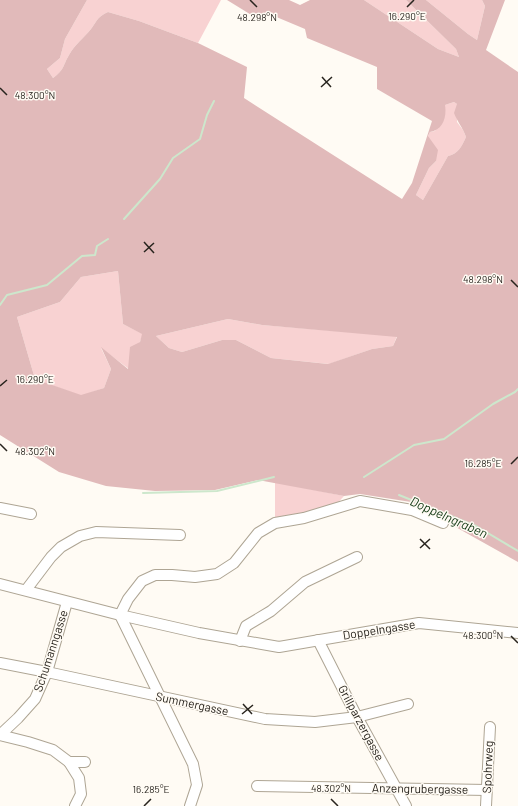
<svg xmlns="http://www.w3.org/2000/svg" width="518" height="806" font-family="Barlow,sans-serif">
<rect width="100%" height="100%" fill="#fffbf4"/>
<!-- green -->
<g fill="#f8d2d2">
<path d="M87 0H221L198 43 139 21 108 12C96 18 98 20 91 29 83 39 76 43 69 55 62 67 65 69 53 78L47 69 60 58 65 39Z"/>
<polygon points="364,0 406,0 456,49 459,57 438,49"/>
<polygon points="426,0 482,0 485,6 477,40 468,34"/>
<path d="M454 102 457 104V122L463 130 466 137C462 146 458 154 448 156L423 200 416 195 429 168 436 161 428 136 430 132 435 131 445 105Z"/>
<polygon points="118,271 123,324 143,334 129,369 101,348 111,369 104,388 81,396 35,379 17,317 60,302 81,277"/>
<polygon points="228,319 262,325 397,336 393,346 372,349 329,364 271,358 236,340 222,340 182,352 169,348 156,336"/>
<polygon points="275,482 344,496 334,507 306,515 275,518"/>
</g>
<!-- forest -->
<path fill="#e1baba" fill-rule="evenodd" d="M0 0H87L65 39 60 58 47 69 53 78C65 69 62 67 69 55 76 43 83 39 91 29 98 20 96 18 108 12L139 21 198 43 247 67 244 98 402 199 412 183 432 121 377 89V67L307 38 305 29 274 16H253L227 0H289L300 5 310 0H364L438 49 459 57 456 49 406 0H426L468 34 477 40 485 6 482 0H505L486 50 518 72V562L411 502 360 494 344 496 258 480 215 490 155 491 106 486 59 472 0 435ZM454 102 457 104 454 113C457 121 463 128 466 137 462 146 458 154 448 156L423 200 416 195 429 168 436 161 438 150 428 136 430 132C443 130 447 117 445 105ZM118 271 123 324 142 334 140 342 130 347 128 369 101 347 111 369 104 388 81 395 35 379 17 317 60 302 81 277ZM228 319 262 325 397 337 393 346 372 349 328 364 271 358 236 340H222L182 352 169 348 156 336Z"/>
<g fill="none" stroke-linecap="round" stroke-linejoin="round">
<!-- stream -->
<g stroke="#cde7cc" stroke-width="2">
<polyline points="124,219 160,179 173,158 200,139 207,115 214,101"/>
<polyline points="0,305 7,295 47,285 82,256 95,255 97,246 108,239"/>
<polyline points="364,477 414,445 444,439 493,404 515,392 518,389"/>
<polyline points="143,493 217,491 274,477"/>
<polyline points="399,495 476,526 518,551"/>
</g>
<!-- minor casing -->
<g stroke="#aea594" stroke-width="12">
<g id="minor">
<polyline points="0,508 31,514"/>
<polyline points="0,584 120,615 199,633 279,647 419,623 518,633"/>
<polyline points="26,590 51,557 61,547 80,536 96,532 180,535"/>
<polyline points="318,640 357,717 406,806"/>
<polyline points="240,641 246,626 271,611 305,582 357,557"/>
<polyline points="0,663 47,672 265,719 315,722 357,717 408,704"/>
<polyline points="0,735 18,718 35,699 47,672 67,602"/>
<polyline points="0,735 28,742 53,750 69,762 79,778 81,794 75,806"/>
<polyline points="69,762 85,762"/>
<polyline points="257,786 487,790"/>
<polyline points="190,806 197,785 193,764 120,615 128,599 142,581 155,575 172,575 195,577 217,574 234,563 258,533 275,523 304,518 360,501 412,510 443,523"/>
<polyline points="486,806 490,727"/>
</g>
</g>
<!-- minor -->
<use href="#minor" stroke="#fff" stroke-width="10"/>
</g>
<!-- ticks -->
<path fill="none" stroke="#28241e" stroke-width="1.5" d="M250 0 257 7M407 7 414 0M322 77 331 87M321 87 332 77M0 88 7 95M144 242 154 253M144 252 154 243M511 280 518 287M0 386 7 380M0 444 7 451M511 464 518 457M420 539 430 549M420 548 430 539M511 636 518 643M243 704 252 714M242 714 253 705M331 799 338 806M144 806 151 799"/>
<g text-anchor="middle" stroke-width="3" stroke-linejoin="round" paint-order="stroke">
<!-- street labels -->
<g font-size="12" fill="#28241e" stroke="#fffbf4">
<text transform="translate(379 630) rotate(-9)" y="4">Doppelngasse</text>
<text transform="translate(51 651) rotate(-72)" y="4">Schumanngasse</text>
<text transform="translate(192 704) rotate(12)" y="4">Summergasse</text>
<text transform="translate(361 723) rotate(62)" y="4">Grillparzergasse</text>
<text transform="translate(488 767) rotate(-88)" y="4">Spohrweg</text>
<text transform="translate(420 789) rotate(1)" y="4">Anzengrubergasse</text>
</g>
<!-- water labels -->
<g font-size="13" font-style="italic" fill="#123813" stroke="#fffbf4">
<text transform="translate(449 517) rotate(24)" y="5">Doppelngraben</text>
</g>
</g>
<g font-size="10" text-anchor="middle" fill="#28241e" stroke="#fffbf4" stroke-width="3" stroke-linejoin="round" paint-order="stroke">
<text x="407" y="20">16.290°E</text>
<text x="257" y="21">48.298°N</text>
<text x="35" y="99">48.300°N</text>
<text x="483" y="283">48.298°N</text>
<text x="35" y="383">16.290°E</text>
<text x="35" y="455">48.302°N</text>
<text x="483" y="467">16.285°E</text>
<text x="483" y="639">48.300°N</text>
<text x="331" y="792">48.302°N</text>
<text x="151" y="793">16.285°E</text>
</g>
</svg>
